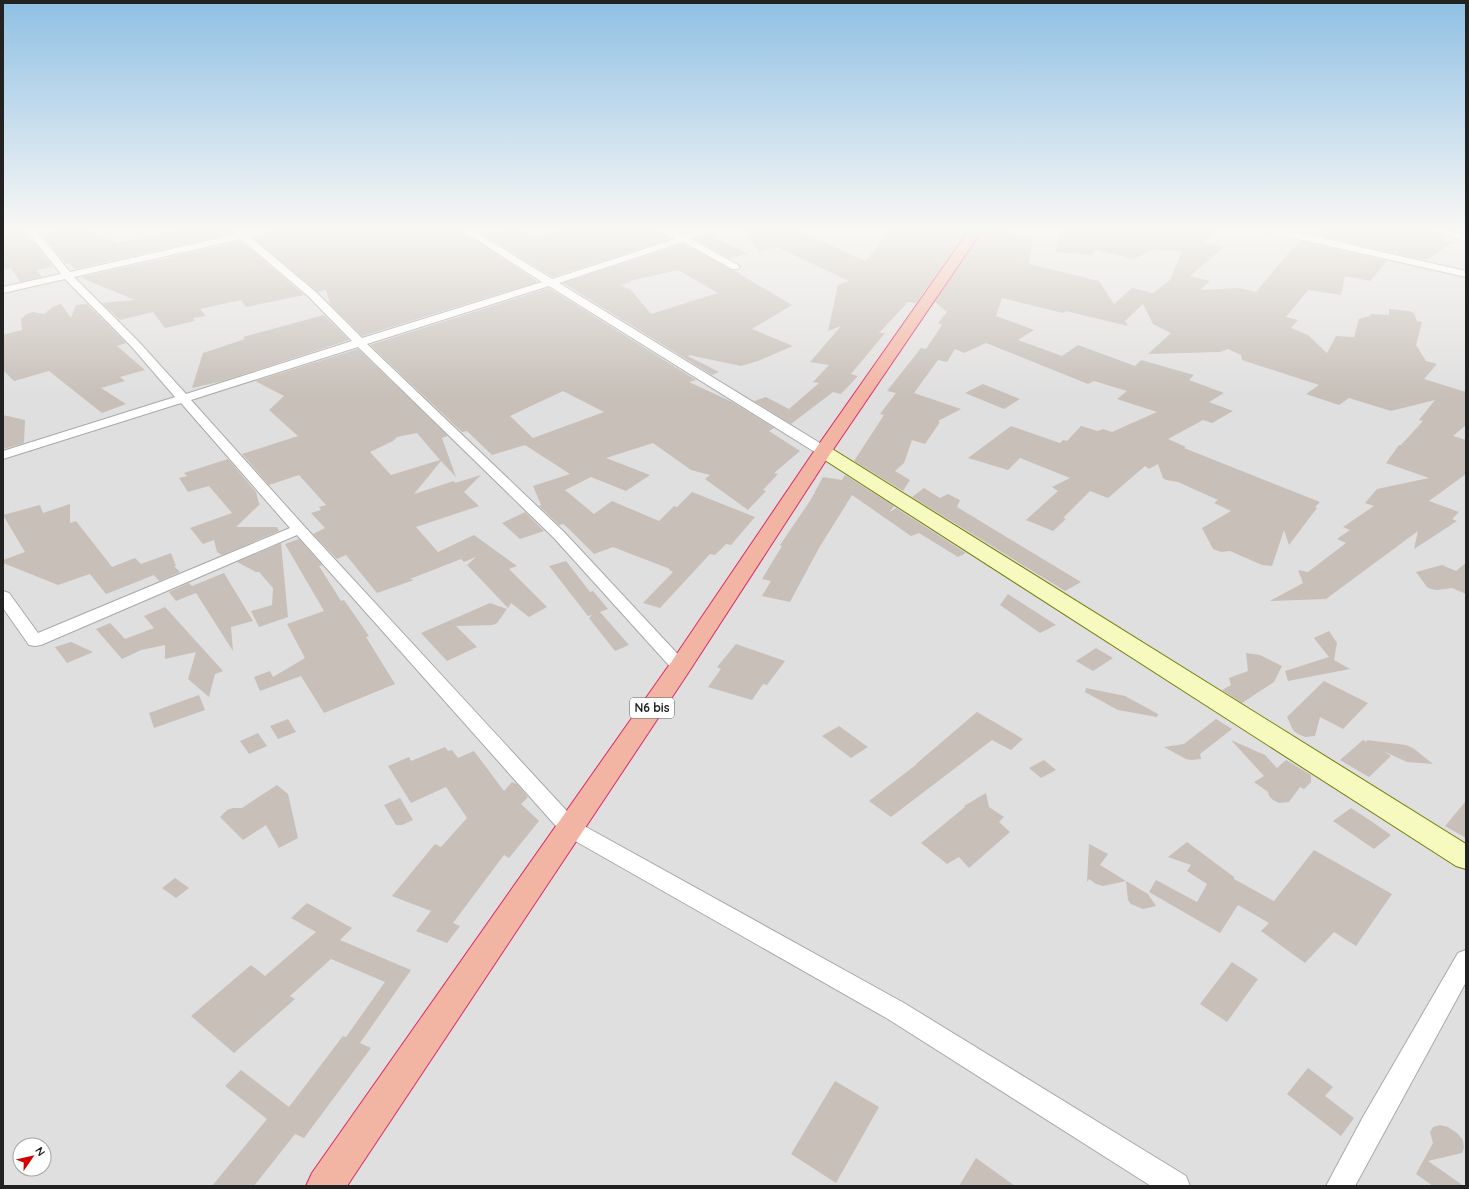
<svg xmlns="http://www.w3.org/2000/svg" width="1469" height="1189" font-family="Quicksand,sans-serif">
<rect width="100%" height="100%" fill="#f2efe9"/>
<!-- residential -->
<path fill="#e0dfdf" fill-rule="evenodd" d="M3 229H1466V1186H3ZM20 1145H44V1169H20Z"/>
<!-- building -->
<g fill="#c7bfb8" fill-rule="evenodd">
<polygon points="3,229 19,229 32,241 33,241 53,267 37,270 42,277 20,282 11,268 3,270"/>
<polygon points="71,229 88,231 119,242 167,233 175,229 232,229 234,233 75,269 69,263 66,264 42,235 49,232"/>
<polygon points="277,229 459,229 538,282 362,336 330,304 326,290 318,292 253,238"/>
<polygon points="475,229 481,229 488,234 516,230 530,234 536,237 568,229 654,229 671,239 552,277"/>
<polygon points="740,229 794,229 866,261 891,229 968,229 916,303 908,302 879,333 885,333 851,374 858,376 841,394 833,392 791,424 754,401 766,397 789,409 819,383 813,382 829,365 810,362 841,326 828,331 838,285 849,281 777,247 759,251"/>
<polygon points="984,229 1012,229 1008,234 1033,238 1029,264 1099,281 1114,304 1132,288 1153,293 1170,280 1182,251 1152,250 1134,259 1096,250 1092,255 1056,252 1059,229 1221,229 1202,242 1224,247 1190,276 1210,281 1200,290 1240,288 1256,292 1291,250 1302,241 1387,261 1370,281 1345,276 1341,295 1308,290 1286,317 1298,320 1291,328 1308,335 1327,353 1336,336 1354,337 1359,319 1370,316 1371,314 1389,315 1389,309 1409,311 1414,313 1417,321 1422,322 1416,345 1426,361 1437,364 1424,379 1466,392 1466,425 1453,436 1466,440 1466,474 1429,501 1459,512 1452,519 1457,521 1414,549 1418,531 1326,599 1270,601 1303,583 1298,570 1308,572 1346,543 1337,539 1350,530 1343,527 1374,506 1365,503 1377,489 1429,478 1386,463 1399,445 1401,445 1423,421 1419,420 1435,400 1391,411 1349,398 1339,405 1306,394 1319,385 1242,360 1241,355 1228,349 1220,352 1148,354 1171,333 1153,324 1143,304 1125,321 1128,326 1066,311 1063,313 1002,298 996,316 1034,330 1018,340 1062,356 1078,345 1135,366 1141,360 1194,375 1189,380 1224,393 1209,402 1233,411 1212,423 1203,420 1168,439 1186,447 1184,448 1320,502 1315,507 1317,508 1289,545 1284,530 1272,566 1262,565 1230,551 1221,552 1213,549 1202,528 1231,511 1214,503 1218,500 1178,482 1166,480 1163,478 1158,464 1149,469 1145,466 1108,498 1090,491 1063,518 1066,519 1053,531 1026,520 1058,491 1052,487 1070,478 1020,458 1008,470 968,458 1011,426 1060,443 1063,440 1067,441 1081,426 1098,431 1103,429 1112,432 1157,412 1117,399 1127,391 1094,381 1088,384 986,343 964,353 955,349 947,362 938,360 914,393 961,409 938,421 940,422 925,444 912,440 904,463 895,471 910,480 903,491 854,461 884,415 880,414 896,393 887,391 921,348 926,349 942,325 938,323 947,312 935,302"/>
<polygon points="1317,229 1423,229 1445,237 1441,239 1453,242 1426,260 1397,254 1398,248 1394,253 1311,234"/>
<polygon points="709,234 748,254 729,258 695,239"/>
<polygon points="241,241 304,295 246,307 241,300 200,309 206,316 193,318 195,321 165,328 153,312 120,320 102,303 135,300 84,279 82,277"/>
<path d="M683 244 733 270 792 305 752 329 793 346 758 361 741 366 689 355 688 356 719 372 712 375 563 283ZM678 270 718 293 651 314 631 290 620 285 631 282 629 281Z"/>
<path d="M549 288 696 380 689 382 732 402 774 428 769 431 800 451 774 473 778 474 763 490 766 491 748 510 705 479 710 475 691 470 653 443 606 458 650 475 626 491 591 477 565 490 594 514 612 501 659 521 674 506 677 507 692 492 755 517 731 545 726 544 715 555 710 554 660 608 643 603 673 572 669 570 670 569 613 547 594 554 569 529 563 524 559 525 539 506 541 505 533 486 570 474 525 445 492 455 467 431 462 432 370 345ZM563 391 604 412 533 438 510 416Z"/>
<polygon points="61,304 71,318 76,305 87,304 126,343 117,346 145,370 120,377 125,381 101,388 126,404 102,413 49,371 14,381 3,370 3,335 22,330 21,319 27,314 33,312 44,314 54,306"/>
<polygon points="324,315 349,340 223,381 192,388 203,353 245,339 243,337"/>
<path d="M358 349 448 436 442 438 456 477 441 461 414 494 454 481 455 483 481 475 464 492 479 506 416 527 438 552 474 535 517 566 509 569 547 607 529 617 511 603 508 608 467 565 476 557 464 562 461 559 410 579 414 580 377 593 346 555 337 559 313 534 325 528 311 513 321 510 319 507 326 505 299 475 269 485 242 454 298 436 269 410 284 396 255 381ZM417 433 440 460 391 475 370 452 393 441 397 437Z"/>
<polygon points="983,384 1020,399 1004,409 965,393"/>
<polygon points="3,415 25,420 24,443 3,449"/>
<polygon points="228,459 256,492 259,504 261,503 236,527 277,527 279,531 222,555 217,552 214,540 203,544 190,528 232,513 209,486 188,492 179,478 187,476 184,473"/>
<polygon points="845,475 894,506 890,512 896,508 966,553 958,557 919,533 911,536 852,495 819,548 790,602 762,596 771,581 762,579 782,546 780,545 810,501 823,477 842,480"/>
<polygon points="924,488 940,498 948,494 960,500 957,507 1081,582 1065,591 912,497"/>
<polygon points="70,504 70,523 76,521 112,567 135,558 141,564 171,553 176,566 174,566 180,572 159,581 154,575 106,594 90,574 58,585 3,563 3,560 25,552 3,515 40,505 43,513"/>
<polygon points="525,512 544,531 520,539 502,523"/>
<polygon points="299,539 322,565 319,566 341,601 344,600 369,636 366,637 395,684 324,713 301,676 260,691 254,677 270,671 273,677 305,658 287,624 324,611 285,544"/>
<polygon points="281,543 288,617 259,627 251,611 272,605 273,588 259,572 256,572 237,562"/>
<polygon points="566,561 590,592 593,591 608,609 600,612 629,645 615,651 589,618 592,615 588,616 549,566"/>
<polygon points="1466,563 1466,594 1452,588 1437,590 1431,589 1427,587 1416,572 1442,565 1456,571"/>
<polygon points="224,573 253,621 231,627 233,651 196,593 176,601 169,592 189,583 192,586"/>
<polygon points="1008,594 1056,625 1040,633 1000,605"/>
<polygon points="490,603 507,609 497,623 493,625 456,626 477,647 447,661 421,633"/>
<polygon points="165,607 223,671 215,674 209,697 188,679 196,652 165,659 165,645 141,650 122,659 96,629 110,623 125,639 154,628 144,616"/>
<polygon points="1329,631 1337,643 1334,660 1350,669 1288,681 1285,671 1329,657 1314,638"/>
<polygon points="71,642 93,652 67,663 55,647"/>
<polygon points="736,644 785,661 767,685 763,684 752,700 708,687 721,669 717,667"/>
<polygon points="1096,648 1113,658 1093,671 1076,661"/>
<polygon points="1246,653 1260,655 1282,666 1274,682 1242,703 1222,690 1231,685 1229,678 1248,671"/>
<polygon points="1324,681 1368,703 1343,729 1320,717 1315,736 1305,737 1298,734 1293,730 1287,717"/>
<polygon points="1086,688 1125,696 1158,714 1157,717 1118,710 1085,692"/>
<polygon points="199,695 205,710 154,728 149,713"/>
<polygon points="977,712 1023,739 1011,750 992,740 891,817 869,801 917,764 916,764"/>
<polygon points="288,719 296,732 278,739 270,726"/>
<polygon points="1216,719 1232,729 1200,754 1201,759 1192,760 1186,759 1164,747 1184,744"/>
<polygon points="839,726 868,747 851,758 822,736"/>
<polygon points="258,733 267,746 249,754 240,741"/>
<polygon points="1231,740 1265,755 1277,768 1286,760 1311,775 1311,782 1304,789 1300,787 1289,802 1279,803 1273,800 1269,796 1268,792 1254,782 1264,776"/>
<polygon points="1363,740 1367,742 1367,740 1406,745 1413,748 1433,764 1407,762 1383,751 1391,756 1369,777 1340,760"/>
<polygon points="445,747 448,751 452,750 458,758 474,751 504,791 512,782 517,784 528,797 521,804 539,821 509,858 504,855 453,923 460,926 447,943 416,931 431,911 392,896 435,844 441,847 467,818 446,787 411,803 388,766 409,757 411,761"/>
<polygon points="1044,760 1056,770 1041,778 1029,768"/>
<polygon points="277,785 288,794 298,838 279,848 266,825 243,840 220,817 227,810 233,808 242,808"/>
<polygon points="986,793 989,807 1004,817 999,822 1010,832 969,868 959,857 947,864 921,843 965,807 964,806"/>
<polygon points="400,798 413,820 402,825 396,825 384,805"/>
<polygon points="1466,801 1466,838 1445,826"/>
<polygon points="1351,808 1371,821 1391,835 1374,849 1333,821"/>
<polygon points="1187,842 1234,877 1234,879 1274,901 1314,850 1392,894 1356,946 1334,932 1305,963 1261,931 1269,923 1238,905 1220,933 1149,892 1156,880 1197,902 1207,884 1187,871 1191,865 1168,857"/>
<polygon points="1089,844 1108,854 1100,865 1126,881 1103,886 1096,884 1089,879 1087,882"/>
<polygon points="175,878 189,888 176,898 162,888"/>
<polygon points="1126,881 1148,894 1156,906 1143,909 1131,904 1128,900"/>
<polygon points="307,903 352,928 340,940 411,970 360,1043 371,1048 304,1138 295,1134 254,1186 212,1186 267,1119 225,1086 241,1070 289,1107 343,1036 346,1037 385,982 331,959 290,996 295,999 234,1053 191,1016 251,965 265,976 316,932 291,918"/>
<polygon points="1232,962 1258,979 1227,1022 1200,1004"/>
<polygon points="1308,1068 1333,1087 1325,1096 1354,1118 1341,1136 1287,1094"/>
<polygon points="835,1081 879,1107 836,1183 791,1154"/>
<polygon points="1440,1125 1448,1127 1457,1133 1463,1140 1464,1148 1462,1153 1428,1161 1464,1186 1433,1186 1416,1174 1433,1143 1430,1132 1433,1127"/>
<polygon points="976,1158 1015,1186 959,1186"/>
</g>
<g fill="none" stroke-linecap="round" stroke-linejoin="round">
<!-- minor casing -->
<g stroke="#a9a9a9" stroke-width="2">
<g id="minor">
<path d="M26 229H35L70 272 237 234 233 229H242L245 232 258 229H276L250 237 316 292 362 338 542 282 460 229H471L552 279 675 239 655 229H668L684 236 703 229H717L691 239 738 265 740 267 738 269H732L683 242 559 283 828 448 830 451 828 454H818L549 286 367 344 564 532 686 663 689 667 686 671 680 673 674 671 554 538 358 347 191 400 304 526 577 822 904 1003 1186 1176 1190 1186H1151L888 1019 563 834 297 535 41 645 35 646 29 645 3 608V591L9 593 38 633 290 528 181 403 3 459V451L175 397 131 346 65 279 3 293V287L61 274ZM241 239 308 296 352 341 186 394 139 342 74 277Z"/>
<polygon points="1263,229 1281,229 1466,271 1466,277 1267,232"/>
<polygon points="1424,229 1441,229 1466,235 1466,241"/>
<polygon points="1466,950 1466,982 1355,1186 1326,1186 1363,1117 1458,953"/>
</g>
</g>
<!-- secondary casing -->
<g stroke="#707d05" stroke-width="2">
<polygon id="secondary" points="823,446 829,447 1466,844 1466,869 1456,866 817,455 814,451 817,447"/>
</g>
<!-- trunk casing -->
<g stroke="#dc2a67" stroke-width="2">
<polygon id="trunk" points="970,229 983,229 832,451 688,673 347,1186 306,1186 312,1173 672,661 817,447"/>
</g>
<!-- minor -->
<use href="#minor" fill="#fff" fill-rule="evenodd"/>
<!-- secondary -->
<use href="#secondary" fill="#f7fabf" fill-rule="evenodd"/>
<!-- trunk -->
<use href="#trunk" fill="#f2b4a3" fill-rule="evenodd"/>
</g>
<!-- sky -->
<linearGradient id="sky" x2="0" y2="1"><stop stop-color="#8fc0e4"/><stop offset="0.58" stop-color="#f9f8f5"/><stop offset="1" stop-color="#f9f8f5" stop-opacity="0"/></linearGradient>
<rect width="1469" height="396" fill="url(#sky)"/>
<g text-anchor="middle" stroke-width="3" stroke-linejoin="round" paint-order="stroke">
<!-- shield labels -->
<rect fill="#fff" stroke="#646464" stroke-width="1" x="630" y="698" width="44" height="20" rx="3"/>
<g font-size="12" font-weight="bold" fill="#222">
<text x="652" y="712">N6 bis</text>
</g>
</g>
<!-- border -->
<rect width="1469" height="1189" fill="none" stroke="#222222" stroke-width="8"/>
<!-- north arrow -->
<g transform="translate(32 1157) rotate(56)"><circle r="19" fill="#ffffff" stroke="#a7a7a7"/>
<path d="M0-3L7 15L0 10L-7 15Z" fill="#d40000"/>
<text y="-6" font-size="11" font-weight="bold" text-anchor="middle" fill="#222222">N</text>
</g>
</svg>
